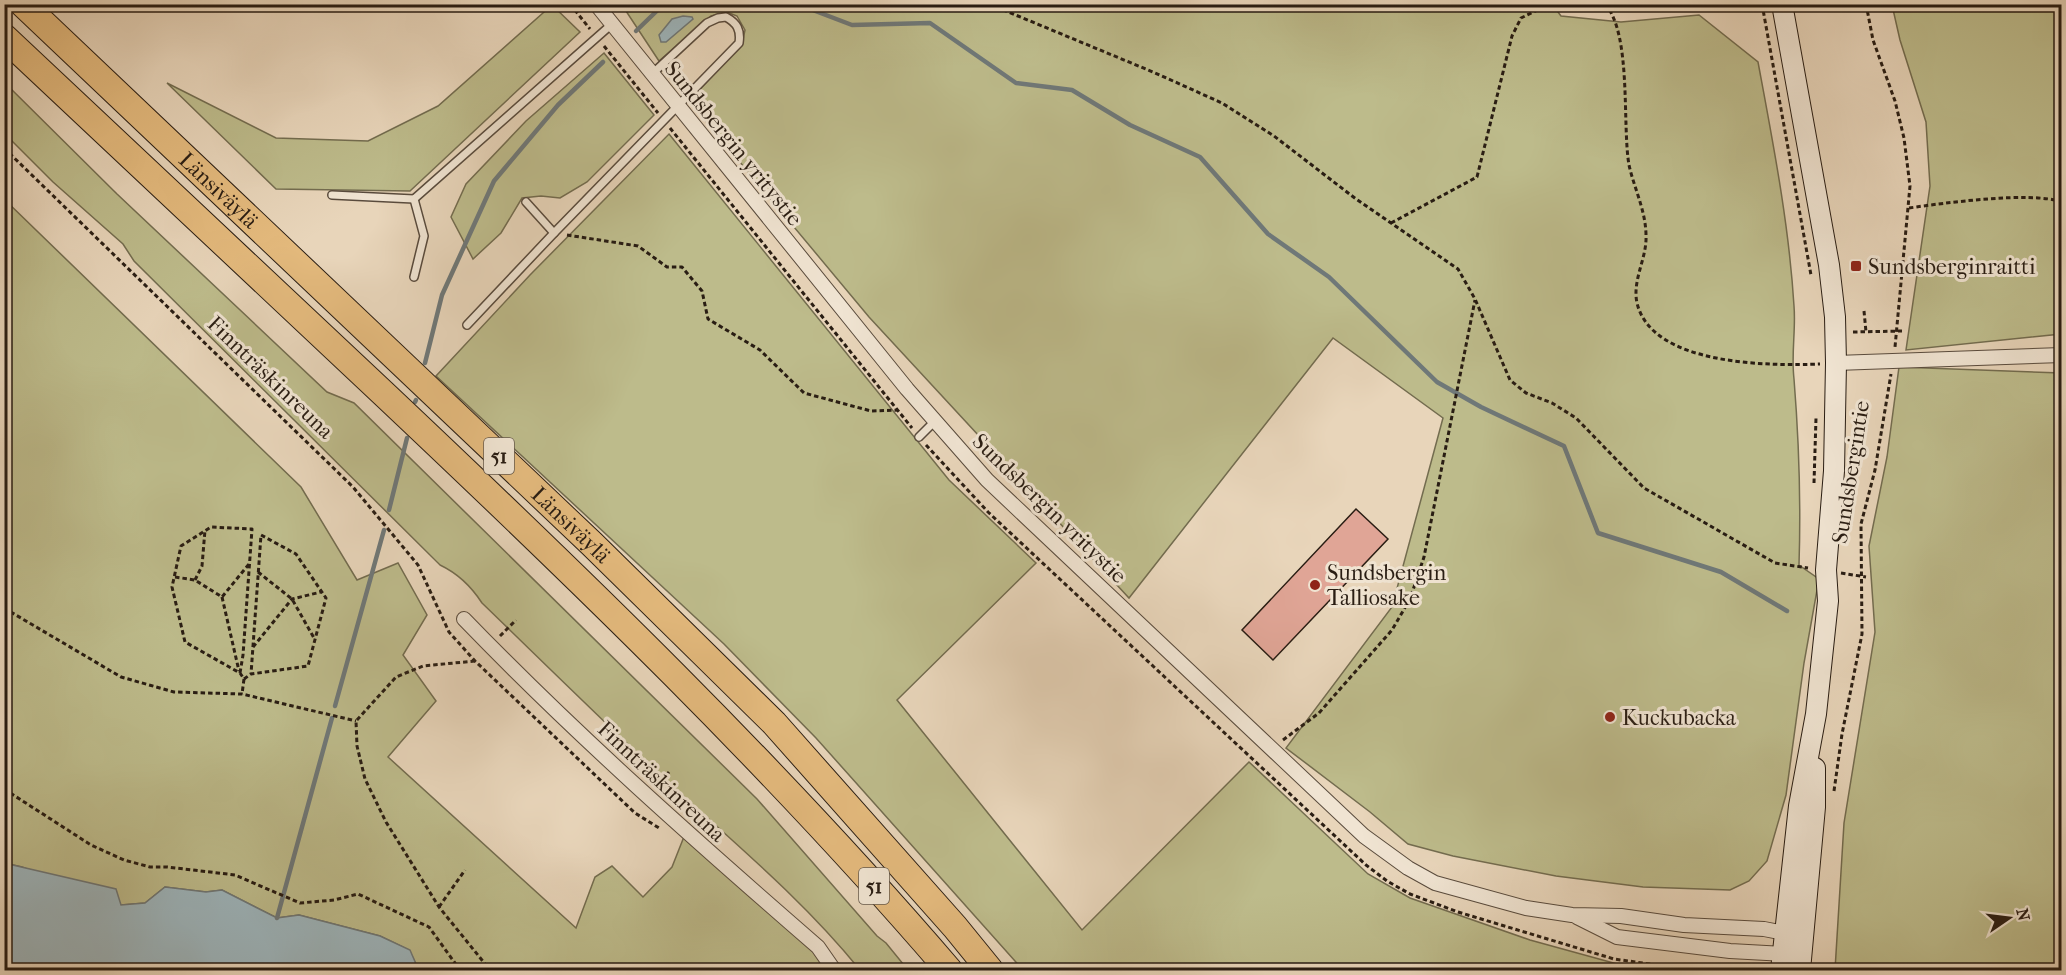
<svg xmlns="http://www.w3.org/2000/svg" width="2066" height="975" font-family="'IM FELL French Canon',serif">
<rect width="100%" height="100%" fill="#e8d5ba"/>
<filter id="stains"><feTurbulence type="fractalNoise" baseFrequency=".00333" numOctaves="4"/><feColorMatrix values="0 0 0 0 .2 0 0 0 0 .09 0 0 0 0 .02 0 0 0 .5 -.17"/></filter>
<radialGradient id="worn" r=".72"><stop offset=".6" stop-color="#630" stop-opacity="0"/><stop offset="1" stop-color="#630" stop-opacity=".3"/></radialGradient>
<!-- green -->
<g fill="#bdbb8b" stroke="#736c4f" stroke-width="1.5">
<path d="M1552 4 1561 16 1621 22 1699 15 1758 62C1773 143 1789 224 1794 306 1796 330 1791 354 1794 379 1799 441 1801 502 1799 565L1819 579 1804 663 1786 795 1767 861 1749 881 1730 890 1643 887 1556 876 1453 856 1408 844 1370 812 1286 748 1392 607 1443 418 1333 338 1129 598 869 317 689 101 742 44 745 30 737 16 727 12 711 16 659 61 622 5Z"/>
<polygon points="552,5 580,32 410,191 276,189 167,83 276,138 368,141 438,106"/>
<polygon points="1892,5 2061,5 2061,334 1906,350 1930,186 1926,122 1900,40"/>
<polygon points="604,53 654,115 587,182 560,198 541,196 522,198 501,233 473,259 451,217 466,184 526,121"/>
<path d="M5 83 117 194 327 392 354 403 757 799 877 936 886 943 908 970H860C805 902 737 845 672 786 608 726 545 664 482 603 471 586 459 574 440 565L134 261 123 244 53 182 5 134Z"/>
<polygon points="669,134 949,480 1036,563 897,700 1082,930 1249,762 1368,874 1410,898 1530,940 1628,967 1653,970 1023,970 816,738 724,644 436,376 530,275"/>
<polygon points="4,199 301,487 357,580 398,563 427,615 403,655 436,701 388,757 576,928 595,877 612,866 643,897 672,867 689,824 763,893 839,970 434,970 424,964 415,970 416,964 409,950 380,936 299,915 277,918 222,890 206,892 165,887 145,903 121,905 22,867 5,863"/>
<polygon points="1899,367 2061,373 2061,970 1835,970 1844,823 1875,632 1869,546 1887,457"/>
</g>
<!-- water -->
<g fill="#9db5bc" stroke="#6f7878" stroke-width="1.5">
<polygon points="683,16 692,17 693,19 666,42 661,42 659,35 672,19"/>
<polygon points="4,863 116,889 121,905 145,903 165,887 206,892 222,890 277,918 299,915 380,936 410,950 416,964 416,970 5,970"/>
</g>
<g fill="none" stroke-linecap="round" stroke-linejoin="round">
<!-- stream -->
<g stroke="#6f7878" stroke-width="4.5">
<polyline points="797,4 852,25 930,23 1016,83 1072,90 1130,125 1200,157 1268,234 1329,277 1437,382 1481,407 1564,446 1598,533 1721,572 1787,611"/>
<polyline points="636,31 664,4"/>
<polyline points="425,363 442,295 494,181 558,105 603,62"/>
<polyline points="415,402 416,400"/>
<polyline points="389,510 407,438"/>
<polyline points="335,706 384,530"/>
<polyline points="277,918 332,718"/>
</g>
</g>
<!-- building -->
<polygon fill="#e0a596" stroke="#291d13" stroke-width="1.5" points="1356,509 1388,539 1273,660 1242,630"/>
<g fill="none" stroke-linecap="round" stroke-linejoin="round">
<!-- service casing -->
<g stroke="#594b3d" stroke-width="10">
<g id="service">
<polyline points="332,195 414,199 612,24"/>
<polyline points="414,199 424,236 414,277"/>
<polyline points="526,202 554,233"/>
<path d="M467 325 554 233 739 43C741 30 737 23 726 17L718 18 707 23 652 74"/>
<polyline points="919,437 935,421"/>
</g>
</g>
<!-- minor casing -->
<g stroke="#594b3d" stroke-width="16">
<g id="minor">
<polyline points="596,4 907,389 987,480 1364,836 1408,868 1435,883 1526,908 1572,915 1621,916 1684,925 1764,929 1785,933 1790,938"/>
<polyline points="1836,363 2062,355"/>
<path d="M464 619C576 735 696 841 818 947L834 970"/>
<polyline points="1577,917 1617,937 1730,951 1783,954 1791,952"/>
</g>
</g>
<!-- secondary casing -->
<g stroke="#291d13" stroke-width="22">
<g id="secondary">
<polyline points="1781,970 1799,806 1816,714 1828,601 1826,570 1834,471 1836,363 1835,317 1829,265 1782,4"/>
<polyline points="1800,970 1815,807 1815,768"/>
</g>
</g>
<!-- motorway casing -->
<g stroke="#291d13" stroke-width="28">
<g id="motorway">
<path id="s1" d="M23 4 592 544 774 723 955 927 990 970"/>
<path d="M4 37C131 156 257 275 384 394 580 579 774 766 949 970"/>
</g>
</g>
<!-- path -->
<g stroke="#291d13" stroke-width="3" stroke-dasharray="4.5 3" stroke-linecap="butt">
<polyline points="570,4 590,29"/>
<polyline points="989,4 1153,72 1222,103 1274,136 1356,199 1458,269 1475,299 1510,380 1526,393 1552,403 1576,418 1644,488 1775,563 1808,568"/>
<path d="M1605 4C1632 34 1622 125 1629 165 1634 188 1646 211 1646 236 1647 258 1632 280 1637 303 1652 366 1770 366 1820 364"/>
<polyline points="1762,4 1811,275"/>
<polyline points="1866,4 1873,40 1895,101 1904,138 1910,186 1895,347"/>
<polyline points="604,46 658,113"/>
<polyline points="670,128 912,428"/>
<polyline points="4,148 353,487 418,565 449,632 475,661 635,813 659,828"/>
<path d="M1909 208C1944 203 2031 191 2062 202"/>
<polyline points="1391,223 1477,177 1512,36 1521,18 1550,4"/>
<polyline points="567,235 638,246 667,267 682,267 702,291 708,319 760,350 804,393 871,411 898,410"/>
<polyline points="1864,311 1866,332"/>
<polyline points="1853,332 1902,331"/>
<polyline points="926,445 988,512 1366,865 1387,881 1410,894 1458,912 1614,959 1693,970"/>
<polyline points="1814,483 1816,418"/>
<polyline points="258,572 292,599 314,638"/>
<polyline points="1841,573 1866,577"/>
<polyline points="175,577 195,580 222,597 249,564"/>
<polyline points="195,580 202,566 205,530"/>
<polyline points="222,597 239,671"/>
<polyline points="4,608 121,677 174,692 242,694 356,721"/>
<polyline points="500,636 516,620"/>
<polyline points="253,647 292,599 321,592"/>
<polyline points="475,661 423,666 396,677 356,721 357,746 365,779 386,822 439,907 490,970"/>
<polyline points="240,673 243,655 252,529 211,527 181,546 172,587 185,642 240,673 244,679 242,694"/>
<polyline points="244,679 251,674 308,666 326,598 296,554 261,535 251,674"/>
<polyline points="1283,740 1319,713 1392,630 1410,599 1424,557 1475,300"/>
<polyline points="657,786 669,772"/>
<polyline points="4,789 91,845 124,860 150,867 167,867 235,875 300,903 334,900 358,894 429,927 460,970"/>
<polyline points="1834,791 1842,734 1862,634 1861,524 1875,470 1891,374"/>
<polyline points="439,907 465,870"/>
</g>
<!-- service -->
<use href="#service" stroke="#f0e4d2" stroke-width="7"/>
<!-- minor -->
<use href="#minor" stroke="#f0e4d2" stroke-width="14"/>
<!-- secondary -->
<use href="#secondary" stroke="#f0e4d2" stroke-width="20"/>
<!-- motorway -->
<use href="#motorway" stroke="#e4ba7d" stroke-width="26"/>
</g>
<!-- markers -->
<g fill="#8f2418" stroke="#f0e4d2" stroke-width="2">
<rect x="1850" y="260" width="12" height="12" rx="3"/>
<circle cx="1315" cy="585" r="6"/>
<circle cx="1610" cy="717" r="6"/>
</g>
<g text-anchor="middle" stroke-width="6" stroke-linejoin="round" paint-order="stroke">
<!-- shield labels -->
<g fill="#f0e4d2" stroke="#65594c" stroke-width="1.5">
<rect x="484" y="438" width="30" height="36" rx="4.5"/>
<rect x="859" y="868" width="30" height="36" rx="4.5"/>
</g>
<g font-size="21" font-weight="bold" fill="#291d13">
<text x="499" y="463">51</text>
<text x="874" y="893">51</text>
</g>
<!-- street labels -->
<g font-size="22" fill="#291d13" stroke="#f0e4d2">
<text transform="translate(734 143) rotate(51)" y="8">Sundsbergin yritystie</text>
<text dy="8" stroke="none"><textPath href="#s1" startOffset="270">Länsiväylä</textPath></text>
<text transform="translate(271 377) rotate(44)" y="8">Finnträskinreuna</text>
<text transform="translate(1850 472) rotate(-81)" y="8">Sundsbergintie</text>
<text transform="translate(1050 508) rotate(44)" y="8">Sundsbergin yritystie</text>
<text dy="8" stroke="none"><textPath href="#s1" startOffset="756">Länsiväylä</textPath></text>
<text transform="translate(662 781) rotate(43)" y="8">Finnträskinreuna</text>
</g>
<!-- poi labels -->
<g font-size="22" fill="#291d13" stroke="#f0e4d2" text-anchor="start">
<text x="1868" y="274">Sundsberginraitti</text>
<text x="1327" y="580">Sundsbergin<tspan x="1327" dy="25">Talliosake</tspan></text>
<text x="1622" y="725">Kuckubacka</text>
</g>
</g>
<!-- margin -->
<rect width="2066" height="975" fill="none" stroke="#e8d5ba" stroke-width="24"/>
<rect x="6" y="6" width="2054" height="963" fill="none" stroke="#291d13" stroke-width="3"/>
<rect x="12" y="12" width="2042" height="951" fill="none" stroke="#291d13" stroke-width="1.5"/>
<!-- north arrow -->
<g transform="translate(2009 918) rotate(76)" stroke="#f0e4d2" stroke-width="4.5" paint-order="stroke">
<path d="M0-4.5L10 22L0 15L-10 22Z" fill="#291d13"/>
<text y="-9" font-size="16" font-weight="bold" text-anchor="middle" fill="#291d13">N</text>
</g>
<rect width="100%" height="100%" filter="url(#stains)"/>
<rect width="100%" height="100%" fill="url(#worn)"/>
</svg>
